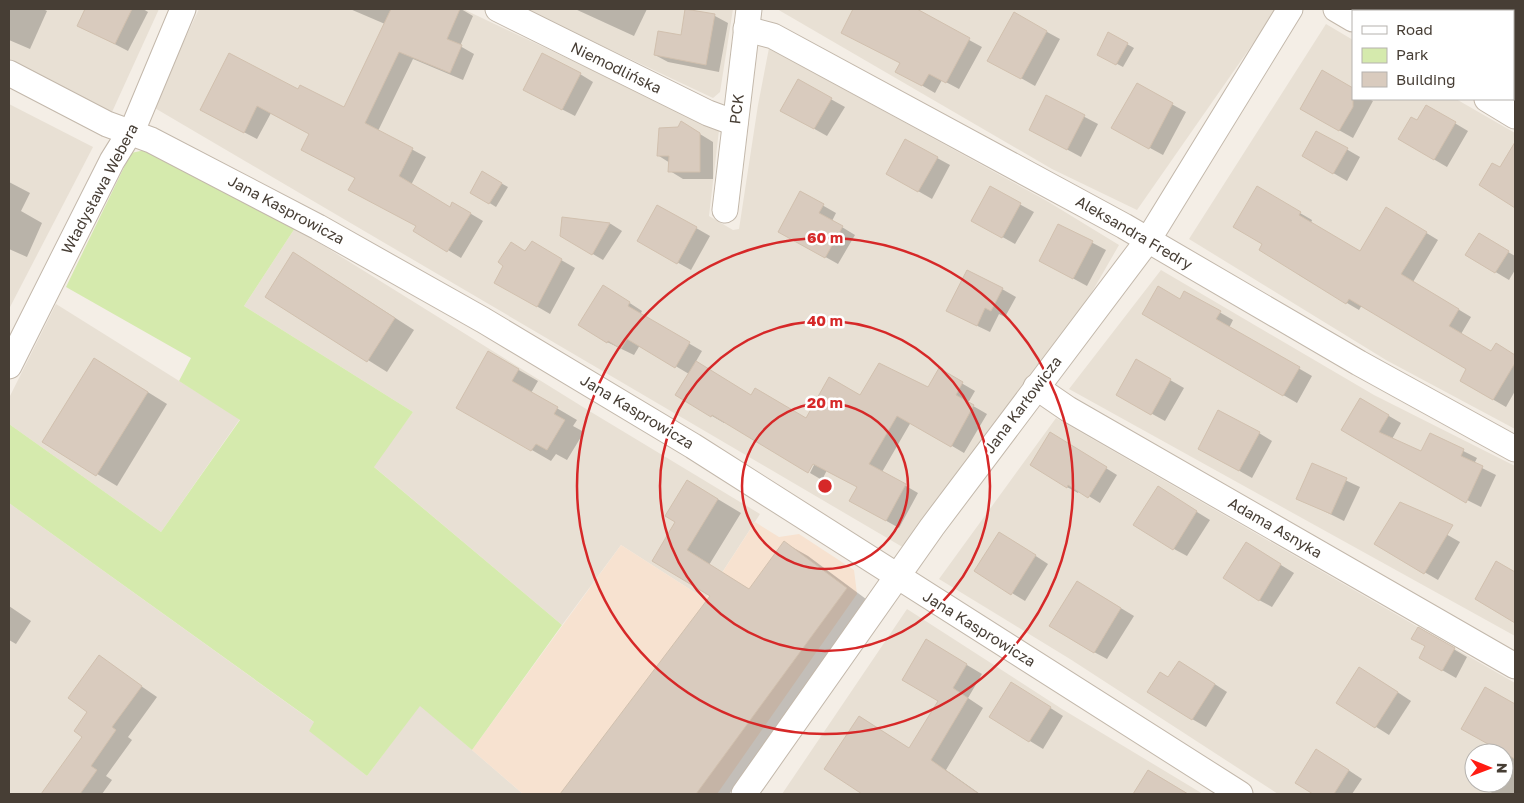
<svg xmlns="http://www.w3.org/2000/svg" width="1524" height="803" font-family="'Golos Text',sans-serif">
<rect width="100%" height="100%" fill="#f4eee6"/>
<!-- residential -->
<g fill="#e8e0d4" fill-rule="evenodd">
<polygon points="9,9 159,9 112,112 9,64"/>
<polygon points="199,9 463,9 719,130 709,216 733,230 739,229 758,105 769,48 1047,201 1119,245 1054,358 911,552 153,107"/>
<polygon points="524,9 733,9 720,92 713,98"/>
<polygon points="777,9 1277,9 1137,210 1052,169"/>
<polygon points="1370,9 1515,9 1515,80 1513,79 1513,11 1376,11"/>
<polygon points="1326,24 1353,40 1353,99 1456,99 1515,133 1515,429 1386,360 1189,239"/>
<polygon points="9,104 93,147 9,309"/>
<polygon points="295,228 591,412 760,514 705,599 621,545 562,625 373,466 413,412 244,306"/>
<polygon points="1161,270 1374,395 1515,466 1515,636 1069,389"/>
<polygon points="56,304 240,419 161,532 9,424 9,398"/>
<path d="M1056 418 1515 683V794H1278L1070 659 939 579ZM1474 753H1504V783H1474Z"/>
<polygon points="9,503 315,723 310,731 367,776 420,705 523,794 9,794"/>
<polygon points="907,609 1062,709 1203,794 782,794"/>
</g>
<!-- commercial -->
<polygon fill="#f7e2d0" points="755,522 779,537 799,534 854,570 857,594 717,794 523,794 472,750 621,545 705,599"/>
<!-- green -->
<polygon fill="#d5eaad" points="150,149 295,228 244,306 413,412 374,467 562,625 472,750 420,706 367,776 309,731 314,722 9,503 9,424 161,532 240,420 179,381 191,358 66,287 131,153"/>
<!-- shadow -->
<g fill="#0003">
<polygon points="9,9 43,9 47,11 30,49 9,40"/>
<polygon points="87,9 143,9 148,12 128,51 78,25"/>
<polygon points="350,9 461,9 473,16 460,46 474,54 463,80 413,59 378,131 426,157 411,185 450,208 453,203 483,221 461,258 415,230 417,226 356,178 311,134 271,113 257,139 215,117 298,91 344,109 385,24"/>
<polygon points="575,9 647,9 634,36"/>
<polygon points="855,9 912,9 982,47 959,89 942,80 935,93 897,71 901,63 843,32"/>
<polygon points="1395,9 1441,9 1439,11 1399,11"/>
<polygon points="1477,9 1515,9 1515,31 1513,29 1513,11 1481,11"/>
<polygon points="686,10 715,16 728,23 719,72 668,62 655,55 682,37"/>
<polygon points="1014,14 1060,39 1035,86 989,60"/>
<polygon points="1109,34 1134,48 1123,67 1098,54"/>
<polygon points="1515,58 1515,77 1513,76 1513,62"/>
<polygon points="580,74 593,82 575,116 538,97"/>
<polygon points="798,81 845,107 827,136 795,118"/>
<polygon points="1137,85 1186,112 1163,155 1113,128"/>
<polygon points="1047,97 1098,124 1081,157 1044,137"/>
<polygon points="1353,99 1369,99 1373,101 1353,138 1301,109"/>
<polygon points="1426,106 1468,131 1447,167 1399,139 1417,122"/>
<polygon points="682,123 713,142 713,179 683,179 670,171 670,163 659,156"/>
<polygon points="1317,132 1360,157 1347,181 1304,156"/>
<polygon points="906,141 950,165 932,199 888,174"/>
<polygon points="483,173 508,187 496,207 472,192"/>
<polygon points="9,182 30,193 21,211 42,223 27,257 9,249"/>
<polygon points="990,188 1034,212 1015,244 972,220"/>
<polygon points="1257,188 1312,220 1311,223 1360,252 1387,209 1438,240 1413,282 1471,317 1461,334 1492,352 1496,345 1515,356 1515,391 1506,407 1461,381 1468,369 1362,305 1359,310 1299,275 1264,243"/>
<polygon points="801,193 836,213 832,221 855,235 838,264 779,231"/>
<polygon points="658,206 710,236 691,270 639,241"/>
<polygon points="564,218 611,224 622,231 603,260 561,235"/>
<polygon points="1059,225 1106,250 1087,286 1054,268"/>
<polygon points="1479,235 1515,256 1515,270 1509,280 1467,255"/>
<polygon points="532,243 575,268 550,314 495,282"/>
<polygon points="313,265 414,330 387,372 266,296"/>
<polygon points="1002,289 1016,297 1005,317 999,314 990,332 961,318"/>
<polygon points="1185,292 1233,320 1229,328 1312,376 1297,403 1144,314 1180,301"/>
<polygon points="616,294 642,311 640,315 702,351 695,363 751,397 807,420 861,397 929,389 939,370 975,391 968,403 987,414 964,453 911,422 882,472 918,493 899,528 851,501 858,487 827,470 822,480 810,473 817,459 725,421 724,423 676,395 689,374 640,345 634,355 607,342"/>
<polygon points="489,353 538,381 531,393 577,420 573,426 584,432 567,460 556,454 551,461 457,407"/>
<polygon points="1137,361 1184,388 1165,421 1118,395"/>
<polygon points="114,371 167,404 117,486 44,442"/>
<polygon points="1360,399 1401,423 1392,439 1422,452 1430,434 1477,458 1474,464 1496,475 1481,507 1445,489 1342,429"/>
<polygon points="1259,433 1272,441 1252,478 1213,456"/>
<polygon points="1061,440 1117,475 1100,503 1079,490 1078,493 1067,487"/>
<polygon points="1313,465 1360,487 1344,521 1298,498"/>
<polygon points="711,495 741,513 709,565 750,590 785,543 808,556 870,602 729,794 562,794 711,596 654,560"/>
<polygon points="1171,496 1210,520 1187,556 1174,549"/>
<polygon points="1398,507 1460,542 1438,580 1376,544"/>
<polygon points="1013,541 1048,564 1025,601 976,571"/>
<polygon points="1260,552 1294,573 1272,607 1259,600"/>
<polygon points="1091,590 1134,616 1107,659 1094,652"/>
<polygon points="9,606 31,621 16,644 9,640"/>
<polygon points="1418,628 1467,657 1456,678 1421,658 1427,646"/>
<polygon points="927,641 982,674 968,698 983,708 946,770 980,794 901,794 896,790 893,794 864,794 826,769 860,717 910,749 940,701"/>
<polygon points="99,657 157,697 128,737 132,740 106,776 112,780 102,794 43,794 84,736"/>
<polygon points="1193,670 1227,692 1206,727 1192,719 1169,678"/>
<polygon points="1373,676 1411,701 1389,735 1338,703"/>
<polygon points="1485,689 1515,706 1515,794 1494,794 1481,787 1483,783 1504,783 1504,753 1500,753 1502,750"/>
<polygon points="1024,691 1063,716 1043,749 991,717"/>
<polygon points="1330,758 1362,779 1352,794 1315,794 1297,782"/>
<polygon points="1148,771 1162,779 1186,794 1134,794"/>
</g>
<!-- building -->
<g fill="#d9cbbe" stroke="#d1c0ae">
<polygon points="85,9 132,9 115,44 77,26"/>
<polygon points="391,9 460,9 447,39 462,45 450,73 399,52 365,123 413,148 399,176 450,207 452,202 471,213 447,252 413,231 416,226 348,190 355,178 301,150 309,134 257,106 244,133 200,110 229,53 298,89 300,85 344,107"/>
<polygon points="685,9 715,14 706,65 654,55 658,31 681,35"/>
<polygon points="853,9 917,9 970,38 946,83 929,74 922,86 895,72 900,63 841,33"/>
<polygon points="1014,12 1047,31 1021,79 987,61"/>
<polygon points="1108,32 1128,43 1116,65 1097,55"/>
<polygon points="542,53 581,73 562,110 523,90"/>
<polygon points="1322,70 1353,88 1353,107 1339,131 1300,109"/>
<polygon points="798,79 832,98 814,129 780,111"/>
<polygon points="1137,83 1173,103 1149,149 1111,128"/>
<polygon points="1046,95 1085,115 1067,150 1029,130"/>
<polygon points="1426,105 1456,122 1434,160 1398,139 1411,117 1417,120"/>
<polygon points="681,121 700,133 700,172 668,172 669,156 657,156 659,128 678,127"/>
<polygon points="1316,131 1348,148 1333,174 1302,156"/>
<polygon points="905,139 938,157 918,192 886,174"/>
<polygon points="1515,142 1515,208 1479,185 1492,163 1500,167"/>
<polygon points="482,171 502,183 489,204 470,193"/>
<polygon points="990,186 1021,203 1002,238 971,221"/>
<polygon points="1257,186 1301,212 1299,215 1360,251 1386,207 1427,232 1401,274 1459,309 1449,326 1491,351 1496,343 1515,355 1515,363 1493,400 1460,381 1466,369 1349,299 1346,304 1259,250 1262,244 1233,227"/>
<polygon points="800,191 824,204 819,213 843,226 825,258 778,232"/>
<polygon points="657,205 697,227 677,264 637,241"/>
<polygon points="562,217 610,223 592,255 560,236"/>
<polygon points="1058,224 1093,241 1073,279 1039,261"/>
<polygon points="1479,233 1509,251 1495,273 1465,255"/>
<polygon points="532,241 562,259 537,307 494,283 503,266 498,262 511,242 525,251"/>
<polygon points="293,252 395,318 367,362 265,297"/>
<polygon points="967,270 1003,288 991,311 985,308 977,326 946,311"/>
<polygon points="603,285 630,302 628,306 690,342 675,368 627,339 621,349 608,341 607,343 578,325"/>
<polygon points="1158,286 1180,299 1184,291 1221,311 1216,319 1300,367 1283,396 1142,314"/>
<polygon points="488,351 519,369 512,381 558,407 554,414 565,420 547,450 536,444 531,451 456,408"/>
<polygon points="94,358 148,392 96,476 42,442"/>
<polygon points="1136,359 1171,379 1151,415 1116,395"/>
<polygon points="696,361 751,395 755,388 806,418 829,377 860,395 879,363 928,387 939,368 963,382 956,395 974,405 951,447 897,416 869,464 906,484 886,521 849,501 857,487 813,464 808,473 712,415 711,417 675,395"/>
<polygon points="1360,398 1389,415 1379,432 1421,451 1430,433 1464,449 1461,456 1483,466 1466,503 1341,430"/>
<polygon points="1218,410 1260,432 1239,471 1198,449"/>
<polygon points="1050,432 1107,467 1088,498 1068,485 1067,488 1030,465"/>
<polygon points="1312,463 1347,478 1331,514 1296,499"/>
<polygon points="687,480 718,499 687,550 749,589 784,541 847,588 696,794 560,794 710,596 652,561 675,522 665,516"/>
<polygon points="1158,486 1197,511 1173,550 1133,525"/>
<polygon points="1400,502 1453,525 1424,574 1374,544"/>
<polygon points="999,532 1036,555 1011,595 974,571"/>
<polygon points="1246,542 1281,564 1259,601 1223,578"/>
<polygon points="1496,561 1515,572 1515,623 1475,599"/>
<polygon points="1077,581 1121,608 1094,653 1049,626"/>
<polygon points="1418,627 1455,648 1442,671 1419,658 1425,646 1411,639"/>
<polygon points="926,639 967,664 953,688 968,698 931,760 979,794 862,794 824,769 859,716 909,748 938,701 902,680"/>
<polygon points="99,655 142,686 112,727 116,730 91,766 97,770 80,794 41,794 82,737 74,731 87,712 68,698"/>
<polygon points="1179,661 1215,684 1192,720 1147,692 1160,672 1168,677"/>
<polygon points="1359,667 1398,692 1375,728 1336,703"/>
<polygon points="1011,682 1051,707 1029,742 989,717"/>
<polygon points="1485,687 1515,704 1515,759 1461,729"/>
<polygon points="1316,749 1349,770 1334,794 1313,794 1295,783"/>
<polygon points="1148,770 1188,794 1133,794"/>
</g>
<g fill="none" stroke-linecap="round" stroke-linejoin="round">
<!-- street casing -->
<g stroke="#c3b8ab" stroke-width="27">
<g id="street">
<polyline points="498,9 708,113 735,123"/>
<polyline points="1336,9 1353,19"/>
<polyline points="746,29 773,36 1124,226 1359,363 1515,449"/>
<polyline points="9,73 107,124 151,140 318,227 483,320 693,446 1240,794"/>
<polyline points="1487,99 1515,116"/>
<polyline points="725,210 749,9"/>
<polyline points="9,366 112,161 135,124 183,9"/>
<polyline points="1036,387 1068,409 1515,666"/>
<polyline points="744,794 932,527 1148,240 1290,9"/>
</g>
</g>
<!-- street -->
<use href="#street" stroke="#fff" stroke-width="25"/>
</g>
<!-- distance rings -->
<g fill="none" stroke="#d62828" stroke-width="2.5">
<circle cx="825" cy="486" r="83"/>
<circle cx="825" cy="486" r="165"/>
<circle cx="825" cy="486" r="248"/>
</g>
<g text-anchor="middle" stroke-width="5" stroke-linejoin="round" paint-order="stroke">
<!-- street labels -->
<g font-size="15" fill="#473e35" stroke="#fff">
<text transform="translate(616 68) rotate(26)" y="5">Niemodlińska</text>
<text transform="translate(737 109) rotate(-83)" y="5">PCK</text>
<text transform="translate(100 189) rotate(-62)" y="5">Władysława Webera</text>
<text transform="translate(286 210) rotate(28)" y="5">Jana Kasprowicza</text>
<text transform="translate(1134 233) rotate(30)" y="5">Aleksandra Fredry</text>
<text transform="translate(1023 405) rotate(-53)" y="5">Jana Karłowicza</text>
<text transform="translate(637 412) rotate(31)" y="5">Jana Kasprowicza</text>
<text transform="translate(1275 528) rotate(30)" y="5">Adama Asnyka</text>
<text transform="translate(979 629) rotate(32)" y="5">Jana Kasprowicza</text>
</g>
</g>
<circle cx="825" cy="486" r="8" fill="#d62828" stroke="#fff" stroke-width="2.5"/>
<g font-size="15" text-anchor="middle" font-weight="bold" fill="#d62828" stroke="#fff" stroke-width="5" stroke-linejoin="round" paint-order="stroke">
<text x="825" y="243">60 m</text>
<text x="825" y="326">40 m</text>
<text x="825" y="408">20 m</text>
</g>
<!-- border -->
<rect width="1524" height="803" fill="none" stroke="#473e35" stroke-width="20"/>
<!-- legend -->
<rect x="1352" y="10" width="162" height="90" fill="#ffffff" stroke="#b5b2ae"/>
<rect x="1362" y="26" width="25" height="8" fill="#ffffff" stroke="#b5b2ae"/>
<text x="1396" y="35" font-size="15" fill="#473e35">Road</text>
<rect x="1362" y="48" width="25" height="15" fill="#d5eaad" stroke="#b5b2ae"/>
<text x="1396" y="60" font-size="15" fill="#473e35">Park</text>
<rect x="1362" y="72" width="25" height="15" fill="#d9cbbe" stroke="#b5b2ae"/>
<text x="1396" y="85" font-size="15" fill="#473e35">Building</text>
<!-- north arrow -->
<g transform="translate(1489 768) rotate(91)"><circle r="24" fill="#ffffff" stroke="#b5b2ae"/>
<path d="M0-4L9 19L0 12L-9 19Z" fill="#ff1c12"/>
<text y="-8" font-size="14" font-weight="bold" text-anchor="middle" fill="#473e35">N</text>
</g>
</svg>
